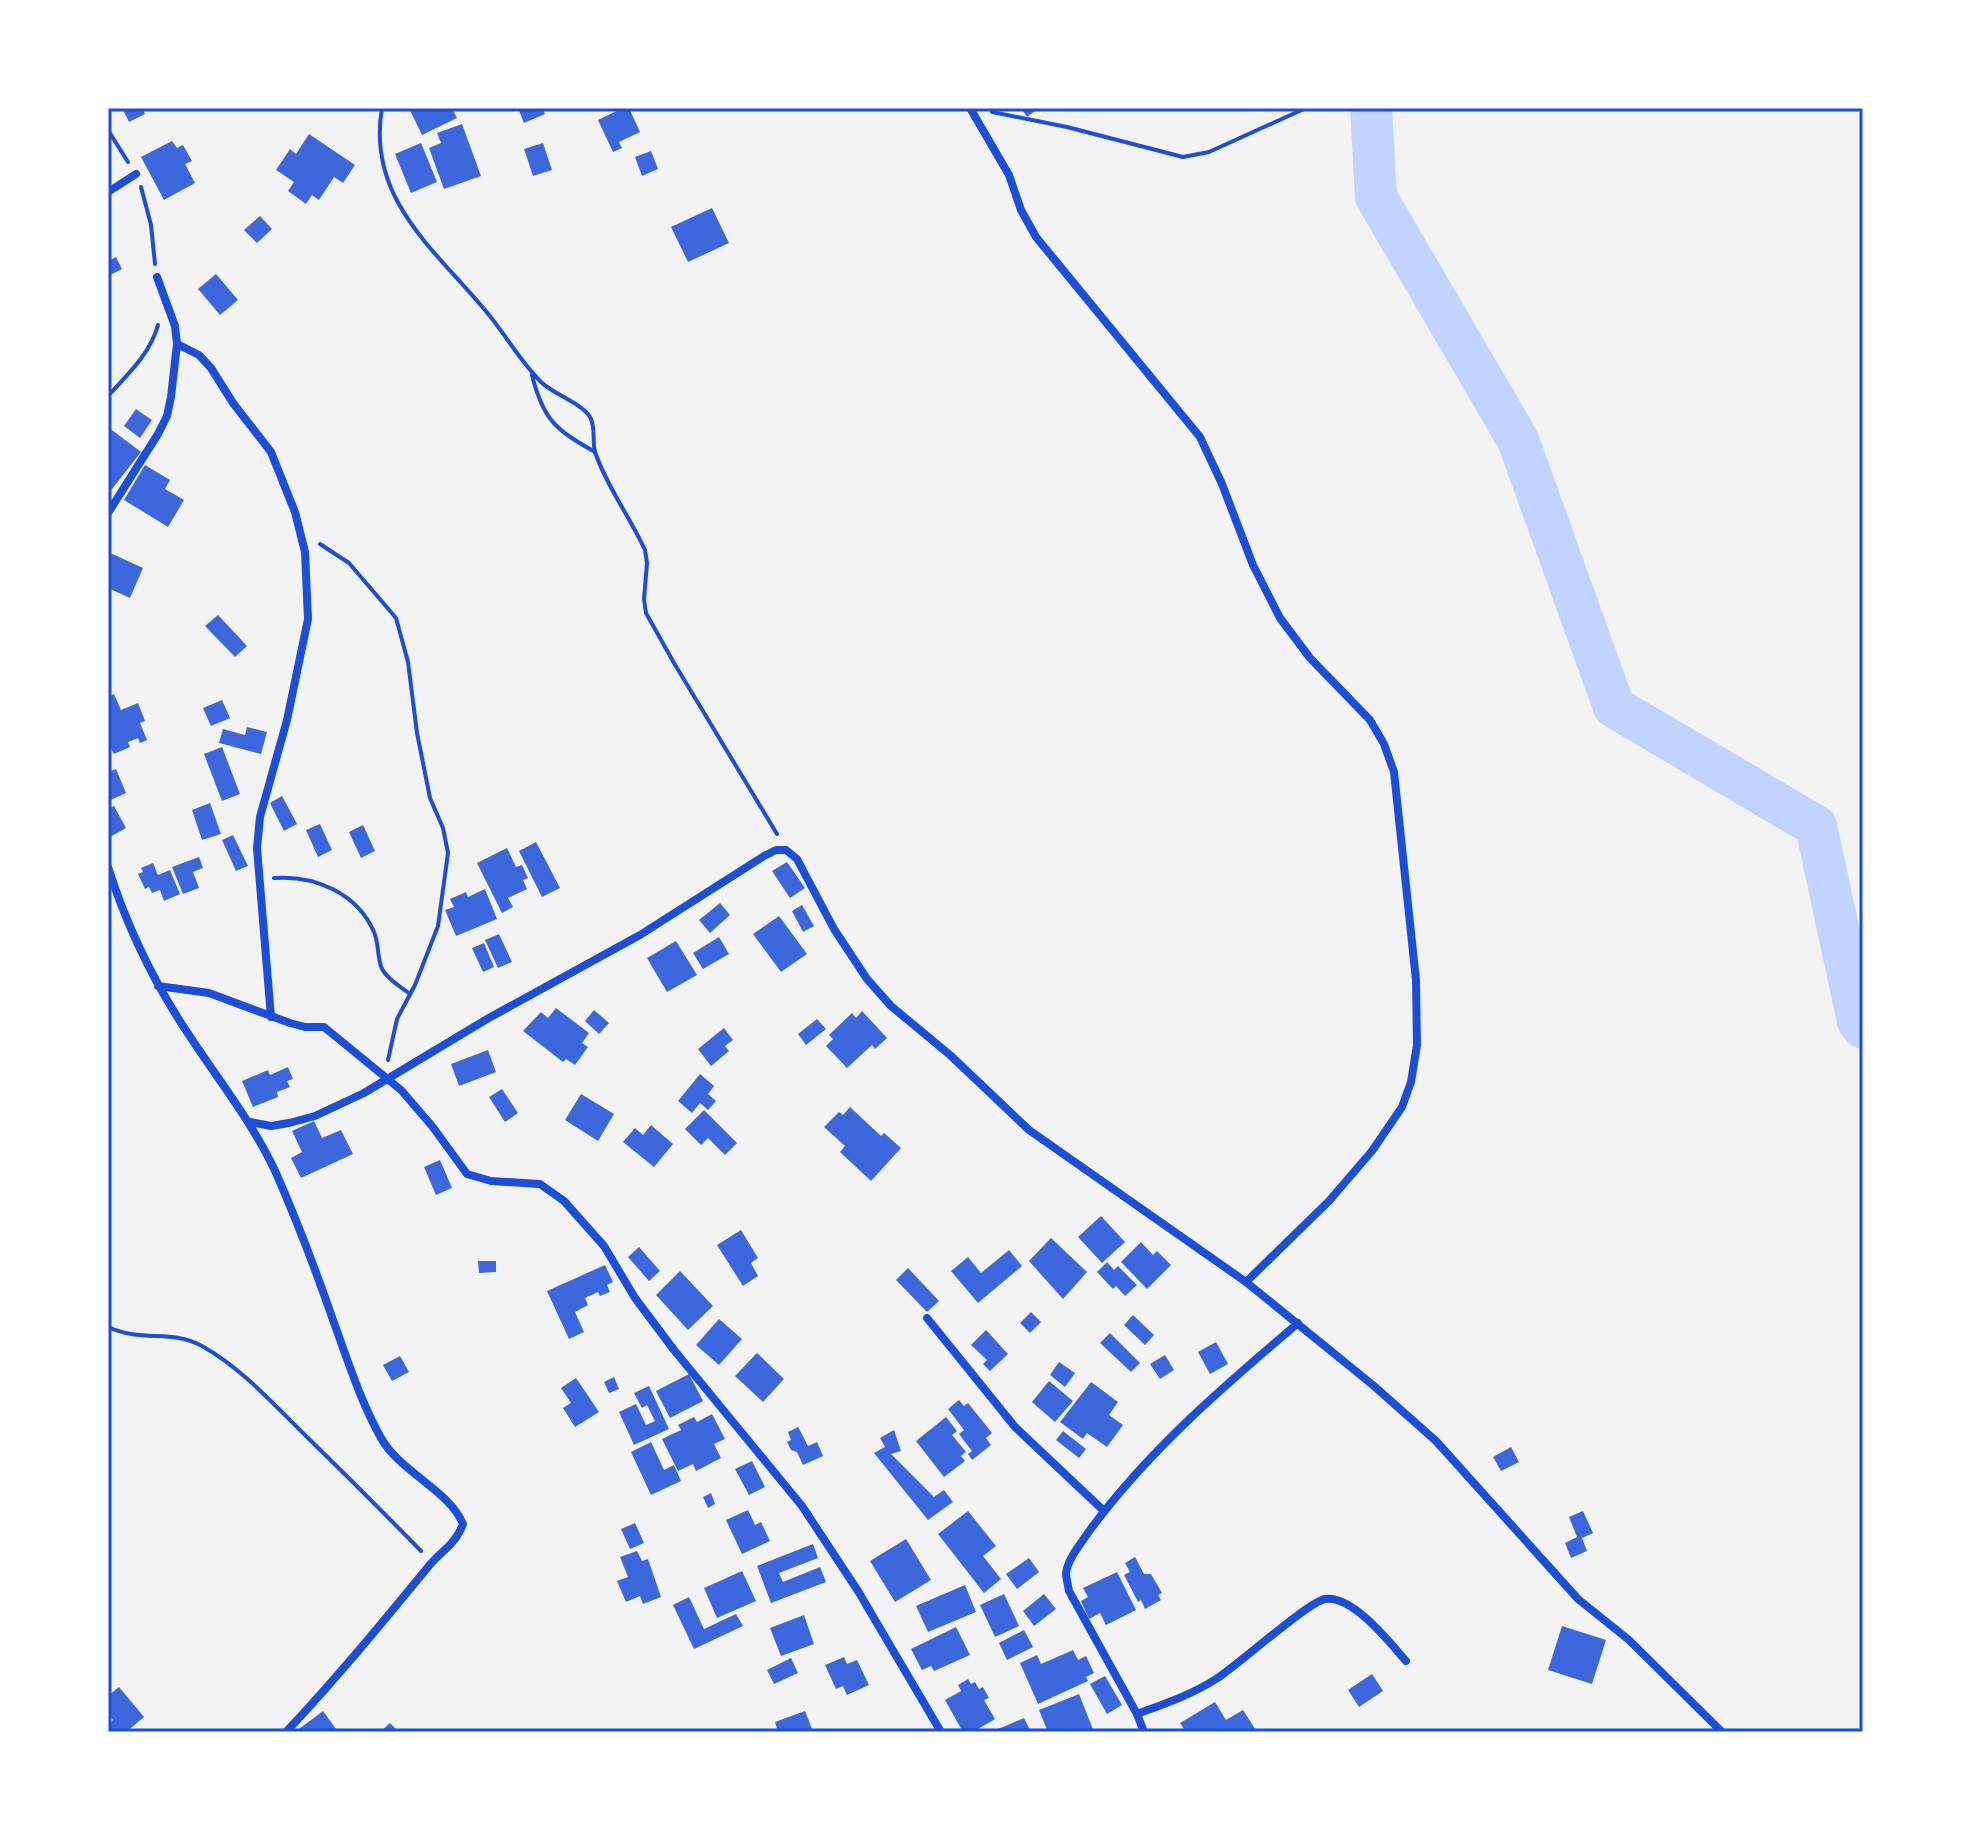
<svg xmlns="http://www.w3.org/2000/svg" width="1971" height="1840" font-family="Roboto,sans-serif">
<rect width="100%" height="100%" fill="#f2f2f2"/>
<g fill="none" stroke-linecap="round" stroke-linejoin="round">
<!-- river -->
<polyline stroke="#bfd3fe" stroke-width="42" points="1371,108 1376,197 1518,440 1614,707 1816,826 1858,1021 1863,1028"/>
</g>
<!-- building -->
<g fill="#3d67dc">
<polygon points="122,108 142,108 145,114 129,122"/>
<polygon points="409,108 452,108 457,118 422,135"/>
<polygon points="518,108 542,108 545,114 524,123"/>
<polygon points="623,108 629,108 640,132 619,142 622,148 613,152 598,120"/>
<polygon points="1021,108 1039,108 1027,117"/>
<polygon points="462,124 481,176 444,189 429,148 441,143 437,133"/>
<polygon points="309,134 355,165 343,183 334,177 319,200 312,195 306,204 288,191 294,182 276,170 290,149 296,154"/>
<polygon points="172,141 177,148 183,145 192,161 185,164 195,183 164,200 141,157"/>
<polygon points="421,143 437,182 411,193 395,154"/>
<polygon points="543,143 552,170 533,176 524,149"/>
<polygon points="651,151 658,169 642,176 635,157"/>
<polygon points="712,208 729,243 688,262 671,227"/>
<polygon points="260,216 272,229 257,243 244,230"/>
<polygon points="116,257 122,269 110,275 108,261"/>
<polygon points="216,274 238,300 220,315 198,289"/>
<polygon points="136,409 152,420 140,438 124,426"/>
<polygon points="108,427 141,452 112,489 108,486"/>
<polygon points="145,465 170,480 165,489 184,500 168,527 124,500"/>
<polygon points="108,552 143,568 130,598 108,588"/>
<polygon points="218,615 247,646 235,657 205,626"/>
<polygon points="114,694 121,710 138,703 145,721 140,723 147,740 140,743 138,738 128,742 130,747 114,754 108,743 108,697"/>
<polygon points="222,700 230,718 211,726 203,708"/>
<polygon points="247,727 267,732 261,754 219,743 223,729 245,735"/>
<polygon points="222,747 240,794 222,801 204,754"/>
<polygon points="116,769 126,793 108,801 108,772"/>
<polygon points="282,796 297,824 284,831 270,803"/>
<polygon points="210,803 221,834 202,840 192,810"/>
<polygon points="114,806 126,828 110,837 108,809"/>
<polygon points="320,824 332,850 318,857 306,830"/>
<polygon points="363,825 375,851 361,858 349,832"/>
<polygon points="233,835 248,866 236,871 222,840"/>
<polygon points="536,842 560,888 542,897 519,851"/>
<polygon points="507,848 516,867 522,865 528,878 523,880 527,889 508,898 513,907 502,913 477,863"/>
<polygon points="199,857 203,868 193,872 199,888 183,894 172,867"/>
<polygon points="787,862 805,888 790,898 772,871"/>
<polygon points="153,863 158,875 170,870 180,894 164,901 160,890 152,893 149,887 145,889 138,874 143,872 141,868"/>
<polygon points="485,889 497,919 456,936 445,910 454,907 450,899 466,892 468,897"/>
<polygon points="720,903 730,915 710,933 699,920"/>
<polygon points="802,905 814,926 803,932 792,911"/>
<polygon points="779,916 807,954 781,972 753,934"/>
<polygon points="499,934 512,962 498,968 485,940"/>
<polygon points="719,937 729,954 703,969 693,953"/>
<polygon points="676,941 697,975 667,992 647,958"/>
<polygon points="484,943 494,967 483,972 472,948"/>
<polygon points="556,1008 589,1033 582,1043 588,1047 575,1065 566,1059 563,1062 523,1031 541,1012 548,1018"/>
<polygon points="594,1010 609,1023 599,1034 585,1021"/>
<polygon points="862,1011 887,1038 875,1049 872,1045 847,1068 826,1046 833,1039 829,1035 852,1013 856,1018"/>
<polygon points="817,1019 826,1029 806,1045 798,1034"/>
<polygon points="724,1028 733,1040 725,1046 729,1051 711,1066 698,1049"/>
<polygon points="488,1050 496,1072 459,1086 451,1064"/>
<polygon points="288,1067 293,1079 287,1081 290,1087 277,1092 278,1097 253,1107 242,1081 268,1070 270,1075"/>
<polygon points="700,1074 714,1086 708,1094 716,1101 708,1110 700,1103 692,1113 678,1101"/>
<polygon points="502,1089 518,1113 505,1122 489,1097"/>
<polygon points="581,1094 614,1114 598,1141 565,1120"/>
<polygon points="850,1107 881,1136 884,1133 901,1148 871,1181 840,1152 845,1146 824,1127 839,1112 843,1115"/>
<polygon points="704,1110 737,1143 725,1155 708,1138 701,1145 685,1129"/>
<polygon points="314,1121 322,1138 341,1130 353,1154 301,1178 291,1158 302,1152 292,1131"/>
<polygon points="651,1125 673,1144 654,1167 623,1142 635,1128 643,1135"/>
<polygon points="440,1160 452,1188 436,1195 424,1167"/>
<polygon points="1101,1216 1125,1242 1102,1263 1078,1237"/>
<polygon points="741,1230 758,1258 751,1263 758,1276 743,1286 717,1245"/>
<polygon points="1051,1238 1087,1272 1063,1299 1029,1261"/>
<polygon points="1141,1242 1153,1255 1157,1251 1171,1265 1147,1289 1121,1262"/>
<polygon points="639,1247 660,1271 649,1281 628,1257"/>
<polygon points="1009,1250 1022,1266 978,1303 951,1271 968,1257 981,1273"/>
<polygon points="478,1261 496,1261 496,1272 479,1273"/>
<polygon points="1107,1262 1114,1270 1118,1266 1137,1285 1125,1296 1116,1286 1113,1289 1097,1272"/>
<polygon points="605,1265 613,1282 607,1285 610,1292 600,1296 598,1292 585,1298 588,1305 575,1312 584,1332 569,1339 547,1291"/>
<polygon points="908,1268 939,1301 927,1312 896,1280"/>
<polygon points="680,1271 713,1306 688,1330 656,1295"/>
<polygon points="1031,1312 1041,1322 1030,1333 1020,1323"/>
<polygon points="1133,1315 1154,1335 1145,1345 1124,1325"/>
<polygon points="719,1319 742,1339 719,1365 696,1345"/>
<polygon points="986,1330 1008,1354 990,1371 983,1364 987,1360 971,1345"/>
<polygon points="1110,1333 1140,1363 1131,1372 1100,1343"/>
<polygon points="1216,1342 1228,1364 1210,1374 1198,1352"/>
<polygon points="757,1353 784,1379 763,1402 735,1376"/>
<polygon points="1165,1355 1174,1370 1160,1379 1150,1364"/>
<polygon points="400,1356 409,1372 392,1381 383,1365"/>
<polygon points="1059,1362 1075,1373 1065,1387 1050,1375"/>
<polygon points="689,1374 703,1401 670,1418 656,1391"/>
<polygon points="614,1377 619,1389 609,1393 604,1382"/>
<polygon points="576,1378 599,1412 575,1427 563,1408 571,1403 561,1388"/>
<polygon points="1049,1381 1073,1401 1055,1422 1032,1402"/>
<polygon points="1091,1382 1118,1402 1109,1415 1123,1425 1107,1447 1087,1433 1083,1439 1060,1422"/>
<polygon points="649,1386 669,1429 634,1445 619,1412 636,1404 646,1425 655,1421 647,1405 642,1408 634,1393"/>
<polygon points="959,1400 964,1406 968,1403 992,1433 986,1438 991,1445 972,1460 968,1454 972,1451 959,1434 964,1430 948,1409"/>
<polygon points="712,1414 725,1439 714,1444 721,1458 696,1471 693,1464 678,1471 662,1439 681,1430 678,1425 694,1417 697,1422"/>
<polygon points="946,1417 957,1431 952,1435 966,1452 961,1456 965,1461 944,1477 916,1441"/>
<polygon points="798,1427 808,1446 817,1442 823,1456 803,1465 797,1452 791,1450 787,1442 791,1440 788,1432"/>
<polygon points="894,1430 901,1451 891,1454 934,1497 944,1490 953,1502 928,1520 874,1453 885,1447 880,1438"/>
<polygon points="1063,1431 1086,1449 1079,1458 1056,1440"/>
<polygon points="651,1442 664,1470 674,1465 681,1481 651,1495 631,1452"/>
<polygon points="1511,1447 1519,1462 1501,1471 1493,1457"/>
<polygon points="752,1461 765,1487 749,1495 735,1469"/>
<polygon points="711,1493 715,1504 708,1508 703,1497"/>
<polygon points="748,1510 755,1525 761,1522 770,1541 742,1554 726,1520"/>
<polygon points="968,1511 996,1546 983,1556 1001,1579 984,1593 938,1534"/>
<polygon points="1583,1511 1593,1533 1582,1538 1587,1551 1571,1558 1565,1543 1577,1537 1569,1517"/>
<polygon points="635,1523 644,1543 630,1549 621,1529"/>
<polygon points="906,1539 931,1580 895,1602 870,1561"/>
<polygon points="813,1544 818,1558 779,1573 783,1582 820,1567 826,1582 771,1603 757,1566"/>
<polygon points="637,1551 642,1561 648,1559 661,1597 643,1604 640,1596 626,1602 617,1581 628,1577 620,1557"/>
<polygon points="1135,1557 1144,1574 1151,1574 1162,1593 1158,1595 1161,1600 1145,1609 1141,1600 1138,1602 1124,1575 1130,1572 1125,1563"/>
<polygon points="1029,1558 1039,1572 1017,1589 1006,1574"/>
<polygon points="742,1571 756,1601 717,1618 704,1588"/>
<polygon points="1117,1572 1136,1610 1106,1625 1100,1613 1089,1619 1081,1601 1088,1597 1083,1588"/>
<polygon points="965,1585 976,1612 928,1632 916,1606"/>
<polygon points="1004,1594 1019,1626 995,1637 980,1605"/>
<polygon points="1044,1594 1056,1609 1034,1626 1023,1611"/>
<polygon points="689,1597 704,1629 736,1614 743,1626 694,1649 673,1605"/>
<polygon points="804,1615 814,1644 781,1656 770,1628"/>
<polygon points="1562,1626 1606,1640 1592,1684 1548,1670"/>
<polygon points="956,1627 970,1655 934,1671 931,1666 922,1670 911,1649"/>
<polygon points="1024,1630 1033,1647 1007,1660 999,1643"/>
<polygon points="1073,1650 1078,1660 1086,1656 1094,1673 1086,1677 1088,1681 1038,1704 1020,1663 1037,1655 1041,1664"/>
<polygon points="844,1657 847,1664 857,1660 869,1685 847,1695 843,1686 836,1689 825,1665"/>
<polygon points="791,1658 798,1673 774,1684 767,1670"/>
<polygon points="1372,1674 1383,1691 1359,1707 1348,1690"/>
<polygon points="1105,1676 1122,1705 1107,1714 1090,1684"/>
<polygon points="968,1679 971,1684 975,1682 979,1689 983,1687 989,1698 984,1700 995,1719 973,1732 963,1732 945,1700 961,1691 958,1685"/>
<polygon points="119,1687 144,1717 126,1732 108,1732 108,1725 113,1720 108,1713 108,1696"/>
<polygon points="1079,1694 1094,1732 1048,1732 1039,1710"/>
<polygon points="1215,1702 1226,1720 1243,1710 1257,1732 1186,1732 1180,1723"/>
<polygon points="323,1711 338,1732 295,1732"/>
<polygon points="805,1711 812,1729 803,1732 778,1732 775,1722"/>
<polygon points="1024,1718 1031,1732 991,1732"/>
<polygon points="390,1723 399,1732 380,1732"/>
</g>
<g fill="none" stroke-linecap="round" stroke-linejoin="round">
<!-- path -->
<g stroke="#1d4ed8" stroke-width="4">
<path d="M382 108C366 200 437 251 489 315 507 337 520 361 541 382 553 394 583 404 590 417 596 427 592 441 595 452 607 487 630 517 645 550L647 563 644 599 646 613 674 663 777 834"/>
<polyline points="992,112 1067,127 1183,157 1209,152 1306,108"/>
<polyline points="108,130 128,162"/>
<polyline points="141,187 151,225 155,264"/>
<path d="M532 375C543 420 556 430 595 452"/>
<path d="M108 396C128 374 150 354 158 325"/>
<polyline points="320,544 349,563 396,618 408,662 417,733 430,798 443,828 448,853 438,926 415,985 397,1019 388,1060"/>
<path d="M274 878C315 875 357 893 374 932 379 943 377 958 382 969 388 980 401 987 410 994"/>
<polyline points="108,1171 108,1196"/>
<path d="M108 1327C143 1343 171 1329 202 1346 243 1369 275 1406 308 1438 346 1475 384 1513 421 1551"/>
</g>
<!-- minor -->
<g stroke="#1d4ed8" stroke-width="8">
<polyline points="970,108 1009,175 1021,210 1036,237 1200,437 1222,484 1253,565 1280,618 1310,658 1370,720 1384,744 1394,772 1416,980 1417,1045 1411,1082 1402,1107 1372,1151 1329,1201 1246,1282"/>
<polyline points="108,192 136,174"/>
<polyline points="177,344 199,355 211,368 233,403 271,452 295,512 305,552 308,619 287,720 260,817 257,848 271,1017"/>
<polyline points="108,513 158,434 167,416 171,397 177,344 175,326 157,277"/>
<path d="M108 867C127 927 154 983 189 1035 219 1081 253 1123 276 1173 297 1221 316 1271 333 1320 348 1361 360 1400 381 1438 401 1473 449 1490 463 1524 456 1544 441 1551 428 1567 382 1623 336 1679 286 1732"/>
<polyline points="158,986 209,993 290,1023 305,1027 324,1027 401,1090 432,1126 467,1174 491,1181 540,1184 564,1201 604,1246 635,1298 674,1350 802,1506 858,1591 941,1732"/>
<polyline points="250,1122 271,1126 289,1123 315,1116 364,1093 487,1019 640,935 764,856 776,850 786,850 797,859 834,929 867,979 891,1006 950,1055 1029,1130 1246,1282 1374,1386 1436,1441 1578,1599 1629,1640 1722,1732"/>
<polyline points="927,1318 1015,1427 1104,1511"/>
<path d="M1137 1714C1164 1704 1191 1695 1216 1679 1238 1665 1308 1602 1325 1599 1353 1595 1390 1643 1406 1661"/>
<path d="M1144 1732 1137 1714 1069 1591C1068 1585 1066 1578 1066 1573 1068 1558 1082 1542 1090 1530 1149 1450 1223 1387 1298 1323"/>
</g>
</g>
<!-- border -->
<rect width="1971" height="1840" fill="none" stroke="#ffffff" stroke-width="220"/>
<rect x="110" y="110" width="1751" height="1620" fill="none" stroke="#1d4ed8" stroke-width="3"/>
</svg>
